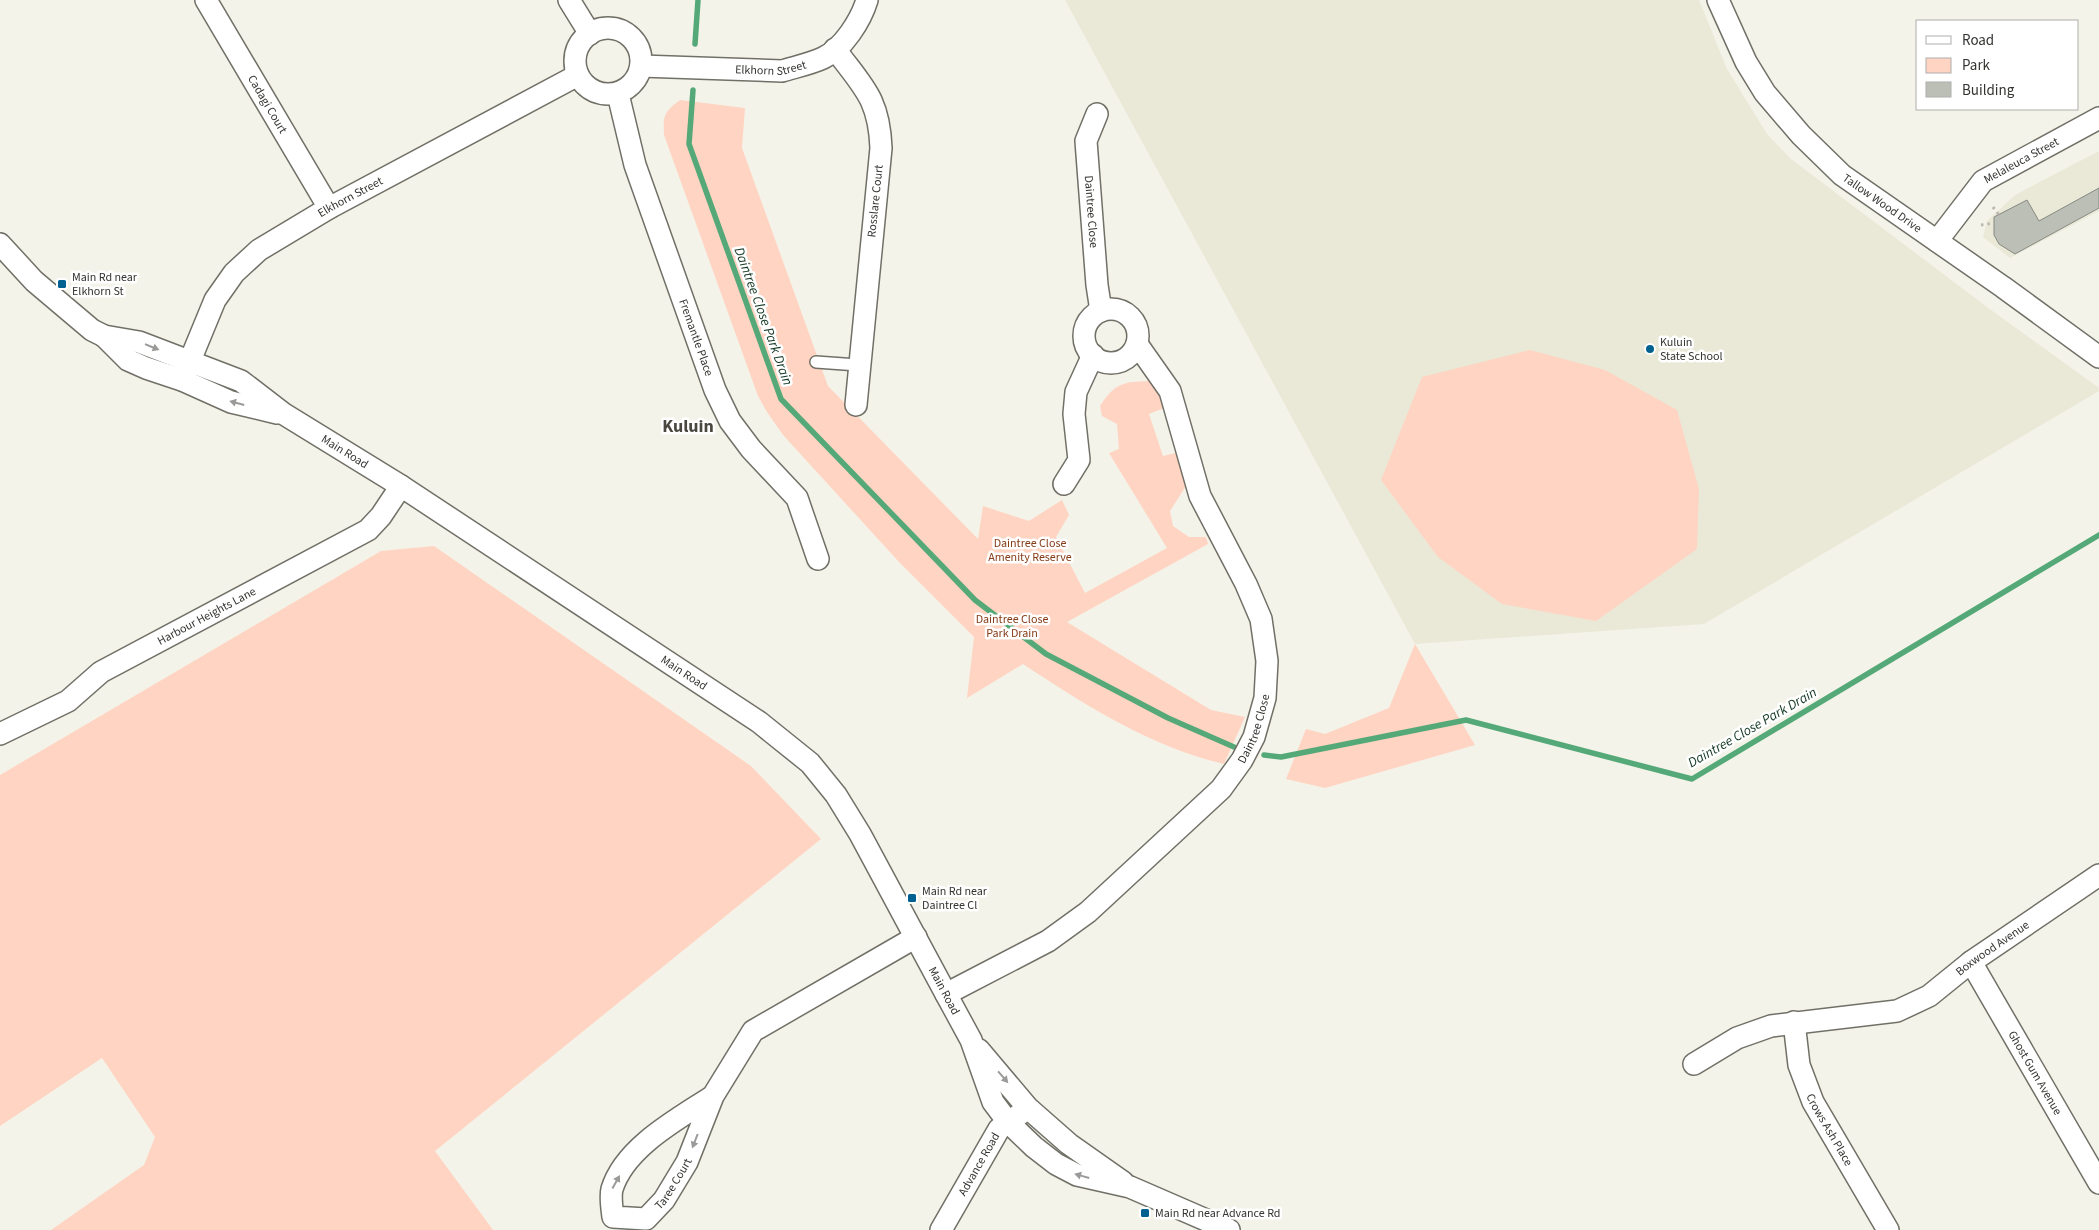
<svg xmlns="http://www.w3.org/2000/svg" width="2099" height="1230" font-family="'Source Sans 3',sans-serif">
<rect width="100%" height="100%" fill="#f4f3e9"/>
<!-- built -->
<g fill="#eae8d7">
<polygon points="1065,0 1699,0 1727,69 1767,134 1791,159 1991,310 2099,388 2099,391 1704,624 1415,644"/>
<polygon points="2099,151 2099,211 2010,258 1983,237 1987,221 2015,195"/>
</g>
<!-- green -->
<g fill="#ffd4c2">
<path d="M680 100 745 108 742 148 828 386 978 539 983 506 1029 521 1062 500 1069 515 1056 537 1085 593 1167 548 1109 453 1119 449 1117 424 1102 416 1100 406C1115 383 1123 382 1149 381L1165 394 1167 407 1149 414 1163 456 1180 452 1188 483 1170 511 1173 526 1189 537H1206L1208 544 1067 622 1211 710 1245 717 1224 764C1151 747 1085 705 1023 664L967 698 974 637 899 562 783 435 767 412 758 396 664 135C663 115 664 112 680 100Z"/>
<polygon points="1530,350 1605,370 1677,410 1699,489 1697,549 1596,621 1502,604 1438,557 1381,480 1422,377"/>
<polygon points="434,546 751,766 821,839 435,1151 493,1230 51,1230 144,1165 155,1137 102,1058 0,1126 0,775 381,551"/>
<polygon points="1415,644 1475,745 1325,788 1286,779 1306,729 1325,734 1389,708"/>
</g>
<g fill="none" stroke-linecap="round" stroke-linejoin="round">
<!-- stream -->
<g stroke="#55a978" stroke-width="5.5">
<polyline points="695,44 698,0"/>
<polyline points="693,90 689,144 781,399 975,600 1046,654 1168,718 1234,747"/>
<polyline points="1264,755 1281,757 1466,720 1692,779 2099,535"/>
</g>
</g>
<!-- building -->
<polygon fill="#bbbfb6" stroke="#868a82" points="2099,188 2099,208 2015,254 1999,244 1994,235 1994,217 2027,200 2039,221"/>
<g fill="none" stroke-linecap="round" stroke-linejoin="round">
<!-- service casing -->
<g stroke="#717067" stroke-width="14">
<polyline id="service" points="816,362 858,365"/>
</g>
<!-- minor casing -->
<g stroke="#717067" stroke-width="24">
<g id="minor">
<path id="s1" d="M206 0 329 208"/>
<polyline points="569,0 590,34"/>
<path id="s2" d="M1718 0 1746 62 1765 93 1801 135 1842 175 2003 287 2099 357"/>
<circle cx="608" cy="61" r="33"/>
<path d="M835 49C863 87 879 98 881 148L856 405"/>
<path id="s3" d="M641 66 782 71C795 67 810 64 823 58 843 49 861 20 867 0"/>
<path id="s4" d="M618 94 635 165 715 390 730 421 751 449 797 498 818 559"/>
<path id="s5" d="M1097 114 1086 141 1097 285 1101 311"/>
<path id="s6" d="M1937 241 1983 181 2099 118"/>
<path id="s7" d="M0 244 34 281 92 330 104 336 139 342 241 381 284 414 401 486 759 722 810 763 836 795 860 834 946 994 971 1040 993 1102 1008 1122 1034 1147 1056 1164 1077 1175 1130 1187 1229 1230"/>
<circle cx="1111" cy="336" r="27"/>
<polyline points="104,336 128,360 146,368 182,380 231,402 277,413"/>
<path id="s8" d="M182 380 215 300 234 273 259 250 329 208 578 75"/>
<polyline points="1064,484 1079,460 1074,414 1076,392 1093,355"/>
<path id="s9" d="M0 734 68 701 101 672 368 530 381 516 401 486"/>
<path id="s10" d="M1971 962 2099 1183"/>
<path id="s11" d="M946 994 1048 941 1088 912 1221 789 1242 760 1254 737 1265 698 1267 661 1261 619 1246 584 1200 496 1170 391 1137 344"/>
<path id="s12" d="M1794 1022 1799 1065 1813 1102 1888 1230"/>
<polyline points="979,1050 1028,1108 1069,1144 1123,1182"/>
<path id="s13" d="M1694 1064 1737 1038 1771 1026 1897 1011 1929 996 1971 962 2099 875"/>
<path id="s14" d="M713 1096C678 1119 625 1147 612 1189 610 1197 612 1209 613 1217L646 1219 664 1200 687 1162 713 1096 753 1031 916 937"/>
<path id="s15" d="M941 1230 999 1129 1020 1114"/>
</g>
</g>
<!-- path -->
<g stroke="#bab9b1" stroke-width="3" stroke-dasharray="2.5 4" stroke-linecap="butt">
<polyline points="1993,207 1999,215"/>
<polyline points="1981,225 1994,223"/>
</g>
<!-- service -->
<use href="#service" stroke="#fff" stroke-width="11"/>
<!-- minor -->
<use href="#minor" stroke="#fff" stroke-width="21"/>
</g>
<!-- one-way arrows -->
<defs><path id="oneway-solid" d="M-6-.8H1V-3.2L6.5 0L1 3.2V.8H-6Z" transform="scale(1.25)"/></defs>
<g fill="#9a9a98">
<use href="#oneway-solid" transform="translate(152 347) rotate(22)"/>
<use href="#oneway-solid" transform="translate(237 403) rotate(-165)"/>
<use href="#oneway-solid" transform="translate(1003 1077) rotate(49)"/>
<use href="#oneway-solid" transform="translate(695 1141) rotate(111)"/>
<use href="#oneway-solid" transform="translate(1082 1176) rotate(-164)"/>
<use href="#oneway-solid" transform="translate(616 1182) rotate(-61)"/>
</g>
<!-- markers -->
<g fill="#006191" stroke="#fff" stroke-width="2">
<rect x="57" y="279" width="10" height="10" rx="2.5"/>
<circle cx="1650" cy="349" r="5"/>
<rect x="907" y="893" width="10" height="10" rx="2.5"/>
<rect x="1140" y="1208" width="10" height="10" rx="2.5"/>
</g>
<g text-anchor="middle" stroke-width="5" stroke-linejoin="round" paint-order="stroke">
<!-- street labels -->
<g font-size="12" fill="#353431" stroke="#fff">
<text dy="4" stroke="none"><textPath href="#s3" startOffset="130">Elkhorn Street</textPath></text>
<text dy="4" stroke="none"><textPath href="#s1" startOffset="121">Cadagi Court</textPath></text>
<text dy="4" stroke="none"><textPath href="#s6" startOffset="119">Melaleuca Street</textPath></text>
<text dy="4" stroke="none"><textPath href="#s8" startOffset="259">Elkhorn Street</textPath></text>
<text transform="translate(875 201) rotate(-84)" y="4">Rosslare Court</text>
<text dy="4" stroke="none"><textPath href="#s2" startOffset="266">Tallow Wood Drive</textPath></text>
<text dy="4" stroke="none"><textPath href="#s5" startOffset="100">Daintree Close</textPath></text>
<text dy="4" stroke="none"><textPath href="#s4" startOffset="256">Fremantle Place</textPath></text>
<text dy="4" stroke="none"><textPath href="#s7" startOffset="410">Main Road</textPath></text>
<text dy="4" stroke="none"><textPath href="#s9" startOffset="239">Harbour Heights Lane</textPath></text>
<text dy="4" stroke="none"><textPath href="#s7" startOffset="815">Main Road</textPath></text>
<text dy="4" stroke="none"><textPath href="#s11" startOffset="415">Daintree Close</textPath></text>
<text dy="4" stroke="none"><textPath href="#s13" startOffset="328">Boxwood Avenue</textPath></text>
<text dy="4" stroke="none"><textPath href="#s7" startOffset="1235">Main Road</textPath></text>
<text dy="4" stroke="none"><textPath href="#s10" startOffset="128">Ghost Gum Avenue</textPath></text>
<text dy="4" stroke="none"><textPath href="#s12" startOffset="115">Crows Ash Place</textPath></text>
<text dy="4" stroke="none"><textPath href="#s15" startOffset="76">Advance Road</textPath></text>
<text dy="4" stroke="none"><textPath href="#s14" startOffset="246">Taree Court</textPath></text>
</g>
<!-- poi labels -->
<g font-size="12" fill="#353431" stroke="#fff" text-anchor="start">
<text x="72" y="281">Main Rd near<tspan x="72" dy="14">Elkhorn St</tspan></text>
<text x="1660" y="346">Kuluin<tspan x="1660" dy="14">State School</tspan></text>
<text x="922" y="895">Main Rd near<tspan x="922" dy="14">Daintree Cl</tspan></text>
<text x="1155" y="1217">Main Rd near Advance Rd</text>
</g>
<!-- park labels -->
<g font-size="12" fill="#863c17" stroke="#fff">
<text x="1030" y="547">Daintree Close<tspan x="1030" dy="14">Amenity Reserve</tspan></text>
<text x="1012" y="623">Daintree Close<tspan x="1012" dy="14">Park Drain</tspan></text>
</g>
<!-- water labels -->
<g font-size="14" font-style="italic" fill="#133823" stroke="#fff">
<text transform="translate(764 316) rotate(70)" y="5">Daintree Close Park Drain</text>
<text transform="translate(1752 727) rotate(-30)" y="5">Daintree Close Park Drain</text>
</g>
<!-- district labels -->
<g font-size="18" font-weight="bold" fill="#49473f" stroke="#fff">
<text x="688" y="432">Kuluin</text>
</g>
</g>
<!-- legend -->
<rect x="1916" y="20" width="162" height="90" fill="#ffffff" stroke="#aeaead"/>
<rect x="1926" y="36" width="25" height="8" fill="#ffffff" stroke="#aeaead"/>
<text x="1962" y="45" font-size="15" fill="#353431">Road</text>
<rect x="1926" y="58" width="25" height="15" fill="#ffd4c2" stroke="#aeaead"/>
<text x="1962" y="70" font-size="15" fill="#353431">Park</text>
<rect x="1926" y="82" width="25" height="15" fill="#bbbfb6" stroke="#aeaead"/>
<text x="1962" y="95" font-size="15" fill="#353431">Building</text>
</svg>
